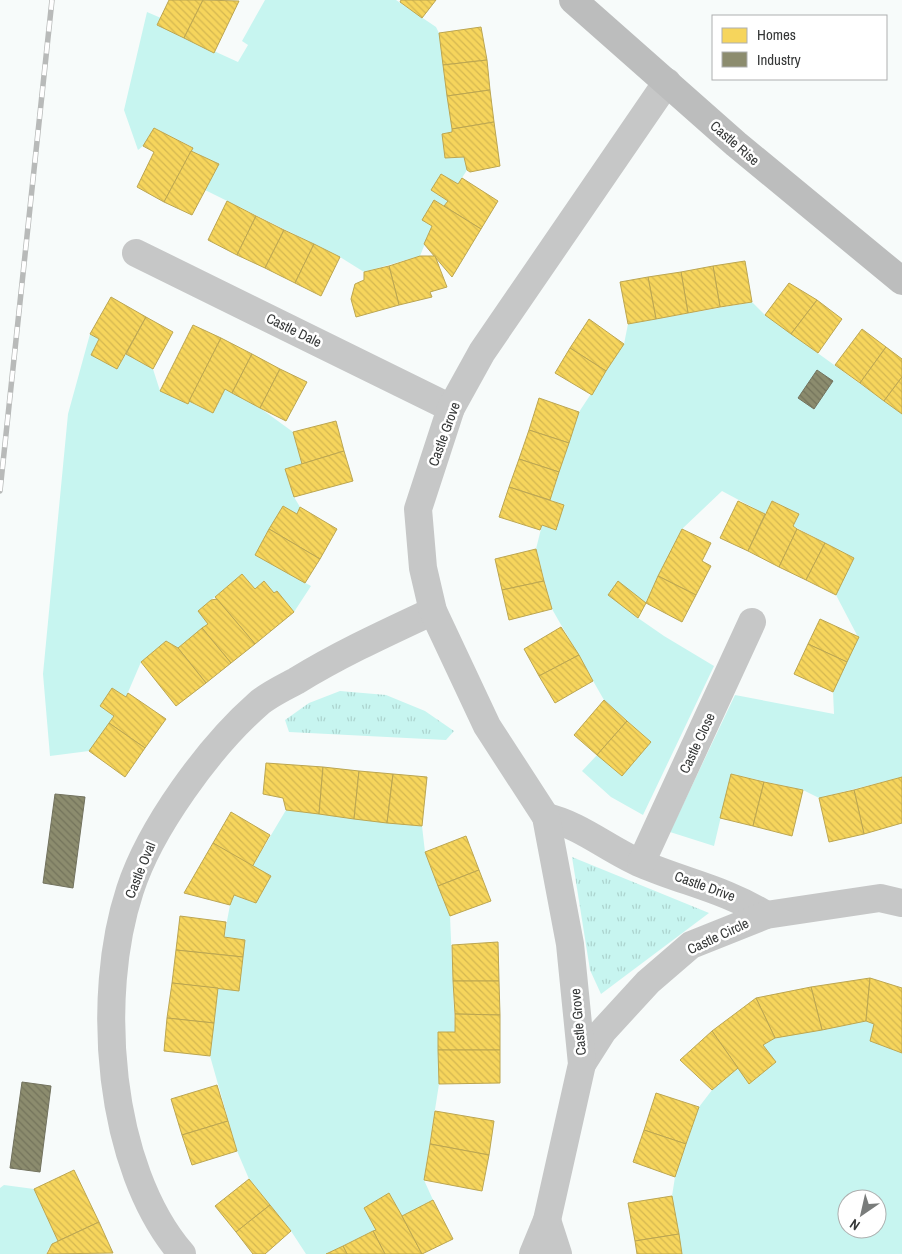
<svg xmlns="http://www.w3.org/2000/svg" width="902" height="1254" font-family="'Archivo Narrow',sans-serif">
<defs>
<pattern id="grass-tufts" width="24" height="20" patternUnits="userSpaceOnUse" patternTransform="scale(1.25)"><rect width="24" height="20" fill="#c7f5f0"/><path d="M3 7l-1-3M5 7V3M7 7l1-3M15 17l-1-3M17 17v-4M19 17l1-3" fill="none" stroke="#acd3ce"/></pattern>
<pattern id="homes-back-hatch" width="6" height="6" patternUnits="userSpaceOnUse" patternTransform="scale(1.25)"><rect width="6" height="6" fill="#f6d55c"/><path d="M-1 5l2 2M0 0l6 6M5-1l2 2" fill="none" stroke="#d4b751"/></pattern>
<pattern id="industry-back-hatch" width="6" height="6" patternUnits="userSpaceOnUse" patternTransform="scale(1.25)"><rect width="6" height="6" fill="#8c8c6e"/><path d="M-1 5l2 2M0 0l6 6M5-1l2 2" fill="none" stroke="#73735b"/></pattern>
</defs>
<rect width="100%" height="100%" fill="#f7fbfa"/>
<!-- grass -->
<g fill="url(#grass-tufts)">
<polygon points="340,691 386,695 425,711 454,731 446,740 289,732 285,720 309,703"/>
<polygon points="572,857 709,913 601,994 590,970"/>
</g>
<!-- garden -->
<g fill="#c7f5f0" fill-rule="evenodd">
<polygon points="265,0 396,0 436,27 439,33 452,129 452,132 442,134 445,158 464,157 467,170 458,184 441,174 431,190 448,201 444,206 434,200 422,220 432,226 420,256 364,272 340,257 205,190 219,164 191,151 192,147 154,128 143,146 138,150 124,110 147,12 161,18 157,25 238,62 248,45 242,41"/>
<polygon points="752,302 765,315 902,414 902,777 819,798 803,790 731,774 714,846 670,832 735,695 834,714 833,692 858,637 836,595 854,558 793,526 799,514 773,501 765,514 722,491 682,529 638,618 664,636 714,666 643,815 611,797 582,771 597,755 622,776 651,742 604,700 552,609 536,549 542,525 563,505 550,500 579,412 624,344 628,324"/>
<polygon points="90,334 99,339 91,355 117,369 126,354 153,369 160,391 188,404 189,401 213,413 225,389 260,408 293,432 302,464 285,469 294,497 300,507 297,514 283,506 255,555 311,586 294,612 277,591 274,593 264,582 255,589 242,574 198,611 208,624 178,648 166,641 141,662 126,697 112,688 100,706 114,716 89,751 50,756 43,674 68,414"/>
<polygon points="286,810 422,826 425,852 450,916 455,1032 438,1032 439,1084 424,1180 433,1200 402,1216 389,1193 364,1208 376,1230 326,1254 306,1254 291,1231 249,1179 237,1151 210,1056 218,988 239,990 244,940 224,937 230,905 234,895 256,903 271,876 252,867"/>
<path d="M866 1021 874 1024 870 1041 902 1053V1254H682L672 1196 675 1177 699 1107 712 1090 738 1068 749 1083 776 1062 763 1045 775 1038ZM847 1199H877V1229H847Z"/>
<polygon points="4,1185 34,1189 58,1241 48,1249 47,1254 0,1254 0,1188"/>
</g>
<!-- homes -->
<g fill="url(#homes-back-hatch)" stroke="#bca651">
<polygon points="169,0 203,0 184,38 157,25"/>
<polygon points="203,0 239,1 214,53 184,38"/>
<polygon points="401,0 436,0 422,18 400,2"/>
<polygon points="481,27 487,60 443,65 439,33"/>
<polygon points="487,60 490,90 447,96 443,65"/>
<polygon points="490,90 494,122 452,129 447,96"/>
<polygon points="494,122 500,166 470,172 467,170 464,157 445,158 442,134 452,132 452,129"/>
<polygon points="154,128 193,148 164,202 137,187 154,152 143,146"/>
<polygon points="191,151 219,164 192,215 164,202"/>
<polygon points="441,174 458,184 462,178 498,201 481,229 444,206 448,201 431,190"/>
<polygon points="434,200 481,229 452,277 424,244 432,226 422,220"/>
<polygon points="227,201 256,216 237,255 208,240"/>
<polygon points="256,216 284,230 265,268 237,255"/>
<polygon points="284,230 314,244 295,283 265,268"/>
<polygon points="314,244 340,257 321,296 295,283"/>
<polygon points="420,256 435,256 447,287 430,292 432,297 399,305 389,266"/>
<polygon points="745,261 752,302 720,307 713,266"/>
<polygon points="389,266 399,305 356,317 351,299 355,284 364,280 364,272"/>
<polygon points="713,266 720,307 688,313 681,272"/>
<polygon points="681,272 688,313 656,319 648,277"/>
<polygon points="648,277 656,319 628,324 620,282"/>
<polygon points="789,283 817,300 791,334 765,315"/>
<polygon points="111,297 146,317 117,369 91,355 99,339 90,334"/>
<polygon points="817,300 842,319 818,353 791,334"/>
<polygon points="146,317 173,332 153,369 126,354"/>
<polygon points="589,319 624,344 606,371 570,348"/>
<polygon points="193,325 221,338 188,404 160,391"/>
<polygon points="862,329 886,347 860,383 835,365"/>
<polygon points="221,338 252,354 232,393 225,389 213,413 189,401"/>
<polygon points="886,347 902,359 902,377 884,401 860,383"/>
<polygon points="570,348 606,371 592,395 555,373"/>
<polygon points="252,354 280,369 260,408 232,393"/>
<polygon points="280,369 307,382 286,421 260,408"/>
<polygon points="902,377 902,414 884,401"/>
<polygon points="539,398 579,412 569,443 529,430"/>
<polygon points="336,421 344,451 302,464 293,432"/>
<polygon points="529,430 569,443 559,472 519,459"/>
<polygon points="344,451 353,481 294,497 285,469"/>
<polygon points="519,459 559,472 550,500 509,487"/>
<polygon points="509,487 564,505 556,530 542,525 540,530 499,517"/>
<polygon points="738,501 765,514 748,551 720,538"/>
<polygon points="772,501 799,514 793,526 797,529 779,567 748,551"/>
<polygon points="283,506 297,514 300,507 337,529 320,559 269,529"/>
<polygon points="269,529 320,559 305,583 255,555"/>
<polygon points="682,529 711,543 702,561 711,566 696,595 658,576"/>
<polygon points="797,529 825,543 806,580 779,567"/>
<polygon points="825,543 854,558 836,595 806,580"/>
<polygon points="536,549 544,581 502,590 495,559"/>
<polygon points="242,574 255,589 264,581 274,593 277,591 294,612 255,644 215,597"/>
<polygon points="658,576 696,595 682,622 646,603"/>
<polygon points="544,581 552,609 509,620 502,590"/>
<polygon points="618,581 646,603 638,618 608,595"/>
<polygon points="217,599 255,644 231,663 202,628 208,624 198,611 211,600"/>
<polygon points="820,619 859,637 847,662 808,644"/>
<polygon points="561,627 579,655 539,676 524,649"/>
<polygon points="202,628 231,663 206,683 178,648"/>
<polygon points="166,641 178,648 206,683 176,706 141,662"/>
<polygon points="808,644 847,662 833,692 794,674"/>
<polygon points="579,655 593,681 555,703 539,676"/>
<polygon points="112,688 126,697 128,693 166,719 145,748 109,723 114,716 100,706"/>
<polygon points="604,700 627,721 597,755 574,735"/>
<polygon points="627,721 651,742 622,776 597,755"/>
<polygon points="109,723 145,748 125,777 89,751"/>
<polygon points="266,763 323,767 319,814 286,810 283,798 263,794"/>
<polygon points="323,767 359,771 354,819 319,814"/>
<polygon points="359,771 393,774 387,823 354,819"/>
<polygon points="393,774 427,777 422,826 387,823"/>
<polygon points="731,774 764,782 753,826 720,818"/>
<polygon points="902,777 902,823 864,834 854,790"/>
<polygon points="764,782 803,790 792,836 753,826"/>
<polygon points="854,790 864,834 829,842 819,798"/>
<polygon points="231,812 270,835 252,867 213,843"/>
<polygon points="466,836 479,870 438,886 425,852"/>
<polygon points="213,843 271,876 256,903 234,895 230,905 184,893"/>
<polygon points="479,870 491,901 450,916 438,886"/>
<polygon points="180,916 226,922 224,937 245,940 243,957 176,950"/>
<polygon points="498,942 499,981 453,981 452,945"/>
<polygon points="176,950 243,957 239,991 172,983"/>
<polygon points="870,978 866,1021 822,1030 811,987"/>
<polygon points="870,978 902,988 902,1053 870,1041 874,1024 866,1021"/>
<polygon points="453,981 499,981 500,1015 455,1014"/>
<polygon points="172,983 218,988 214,1023 167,1018"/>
<polygon points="811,987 822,1030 775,1038 756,998"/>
<polygon points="756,998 775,1038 763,1045 776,1062 749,1084 712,1031"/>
<polygon points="455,1014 500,1015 500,1050 438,1050 438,1032 455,1032"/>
<polygon points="167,1018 214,1023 210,1056 164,1051"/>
<polygon points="712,1031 738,1068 712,1090 680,1060"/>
<polygon points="438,1050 500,1050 500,1083 439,1084"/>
<polygon points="217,1085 228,1121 182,1135 171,1099"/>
<polygon points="656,1093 699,1107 686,1144 644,1130"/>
<polygon points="435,1111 494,1121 489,1155 430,1144"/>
<polygon points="228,1121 237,1151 192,1165 182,1135"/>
<polygon points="644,1130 686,1144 675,1177 633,1162"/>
<polygon points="430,1144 489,1155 482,1191 424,1180"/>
<polygon points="74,1170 99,1222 58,1241 34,1189"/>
<polygon points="249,1179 270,1205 236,1232 215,1206"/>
<polygon points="389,1193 402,1216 422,1254 385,1254 373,1231 376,1230 364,1208"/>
<polygon points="672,1196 679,1234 635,1241 628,1203"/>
<polygon points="433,1200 453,1239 422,1254 402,1216"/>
<polygon points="270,1205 291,1231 265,1254 253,1254 236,1232"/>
<polygon points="99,1222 113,1253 47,1254 52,1244"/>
<polygon points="373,1231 385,1254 347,1254 343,1246"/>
<polygon points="679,1234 682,1254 637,1254 635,1241"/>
<polygon points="343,1246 347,1254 326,1254"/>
</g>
<!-- industry -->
<g fill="url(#industry-back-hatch)" stroke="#72725e">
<polygon points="817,370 833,381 814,409 798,398"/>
<polygon points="55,794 85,797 73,888 43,883"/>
<polygon points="22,1082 51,1086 40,1172 10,1168"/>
</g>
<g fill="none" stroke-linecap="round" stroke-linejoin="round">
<!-- street -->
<g stroke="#c6c7c7" stroke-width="28">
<polyline points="136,253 451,408"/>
<path d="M546 817C581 825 609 850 642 864 684 882 727 890 766 915"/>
<polyline points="641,863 752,622"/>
<polyline points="582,1064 603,1031 648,982 691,945 766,915 880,898 902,903"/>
<polyline points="547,1220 558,1254"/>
<path d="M182 1254C107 1167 95 996 130 890 150 828 209 747 258 704 268 695 283 688 296 681 340 654 386 633 433 611"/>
<polyline points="533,1254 547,1220 582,1064 570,944 546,817 487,726 433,611 423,568 418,509 451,408 482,352 667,82"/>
</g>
<!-- secondary -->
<polyline stroke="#bcbdbd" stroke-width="28" points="573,0 736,144 902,281"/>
<!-- rail casing -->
<g stroke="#b8bab9" stroke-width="5.5">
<polyline id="rail" points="0,491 52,0"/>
</g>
<!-- rail -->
<use href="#rail" stroke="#fff" stroke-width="4" stroke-dasharray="11" stroke-linecap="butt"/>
</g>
<g text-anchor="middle" stroke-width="5" stroke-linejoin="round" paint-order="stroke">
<!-- street labels -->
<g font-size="14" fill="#353737" stroke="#fff">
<text transform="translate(735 143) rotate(41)" y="5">Castle Rise</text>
<text transform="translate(294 330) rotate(26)" y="5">Castle Dale</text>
<text transform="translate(444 434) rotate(-70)" y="5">Castle Grove</text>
<text transform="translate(697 743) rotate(-65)" y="5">Castle Close</text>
<text transform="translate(140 870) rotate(-68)" y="5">Castle Oval</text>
<text transform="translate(705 886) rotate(20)" y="5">Castle Drive</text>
<text transform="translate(718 936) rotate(-25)" y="5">Castle Circle</text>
<text transform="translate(578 1022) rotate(-95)" y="5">Castle Grove</text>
</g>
</g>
<!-- legend -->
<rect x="712" y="15" width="175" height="65" fill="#ffffff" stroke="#aeafaf"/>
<rect x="722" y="28" width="25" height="15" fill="#f6d55c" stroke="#aeafaf"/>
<text x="757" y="40" font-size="15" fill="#353737">Homes</text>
<rect x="722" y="52" width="25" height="15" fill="#8c8c6e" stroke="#aeafaf"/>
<text x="757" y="65" font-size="15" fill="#353737">Industry</text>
<!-- north arrow -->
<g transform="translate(862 1214) rotate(214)"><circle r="24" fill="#ffffff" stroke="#aeafaf"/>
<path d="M0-4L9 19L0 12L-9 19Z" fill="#797c7b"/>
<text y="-8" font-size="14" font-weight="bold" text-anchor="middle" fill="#353737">N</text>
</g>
</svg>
